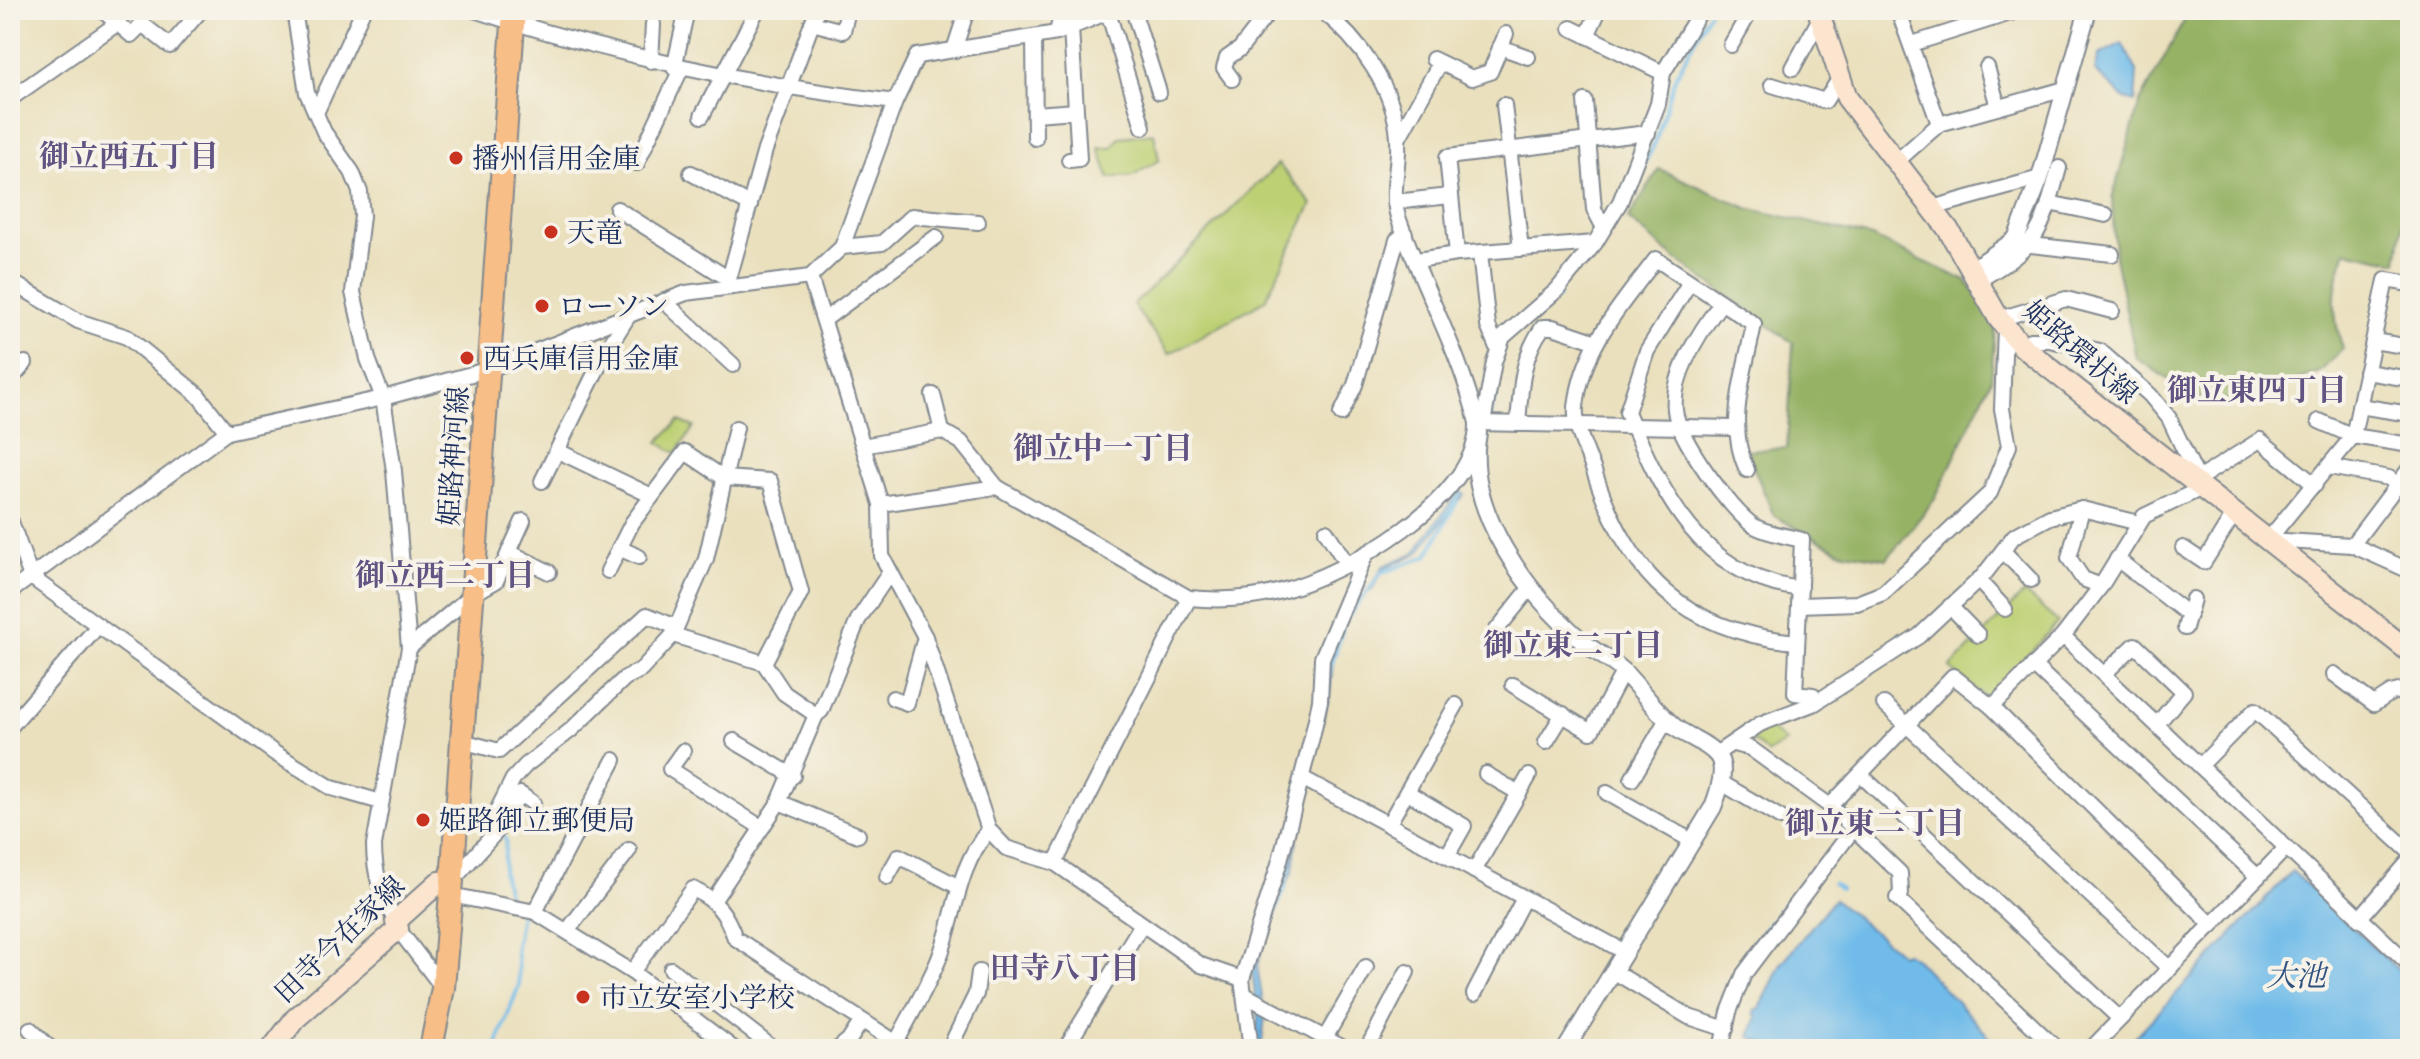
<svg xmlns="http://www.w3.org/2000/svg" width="2420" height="1059" font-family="Cardo,'Noto Serif JP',serif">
<rect width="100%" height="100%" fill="#f7f3e8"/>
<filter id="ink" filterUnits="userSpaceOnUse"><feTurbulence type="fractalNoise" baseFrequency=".0125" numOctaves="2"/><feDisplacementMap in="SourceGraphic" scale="16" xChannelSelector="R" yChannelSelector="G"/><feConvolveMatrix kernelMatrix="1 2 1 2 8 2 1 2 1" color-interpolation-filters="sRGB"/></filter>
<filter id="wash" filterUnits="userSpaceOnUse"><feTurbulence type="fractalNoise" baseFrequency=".006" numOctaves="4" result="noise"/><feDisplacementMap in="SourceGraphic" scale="32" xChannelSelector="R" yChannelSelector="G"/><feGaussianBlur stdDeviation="1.8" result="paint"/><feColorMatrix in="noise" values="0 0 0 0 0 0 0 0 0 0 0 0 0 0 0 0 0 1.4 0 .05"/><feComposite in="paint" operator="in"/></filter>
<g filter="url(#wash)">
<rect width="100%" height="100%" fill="#eae0bd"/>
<!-- green -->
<g fill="#bdd073" stroke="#6c8068" stroke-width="2">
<polygon points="1154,133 1159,160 1133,176 1109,178 1099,147 1111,148 1120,137"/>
<polygon points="1278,164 1312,204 1265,300 1169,354 1133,305"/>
<polygon points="679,421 694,427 676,453 658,442"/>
<polygon points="2024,593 2058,622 1992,696 1982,695 1950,668"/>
<polygon points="1768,727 1786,742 1768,753 1748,737"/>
</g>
<!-- forest -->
<g fill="#96b265" stroke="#587062" stroke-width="2">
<path d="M2190 10H2410V223H2403L2397 262 2346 251C2332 285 2331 313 2343 349L2320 372 2234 401 2195 397 2136 358 2115 257 2112 199 2140 102Z"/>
<polygon points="1659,169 1747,208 1872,237 1966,281 1996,318 1991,380 1935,499 1887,559 1839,551 1774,516 1746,450 1787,448 1793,343 1674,258 1628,219"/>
</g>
<!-- water -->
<g fill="#70bbe9" stroke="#4675a4" stroke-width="2">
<polygon points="2122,43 2137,71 2135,102 2125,99 2095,71 2099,55"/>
<polygon points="1459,491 1464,494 1418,553 1385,568 1372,589 1348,611 1335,638 1330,693 1302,798 1293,870 1267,928 1257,966 1265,1016 1261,1049 1256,1049 1258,1017 1252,970 1262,933 1293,854 1299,799 1326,691 1327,664 1333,637 1347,609 1370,589 1383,566 1414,553"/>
<polygon points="2292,871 2410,981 2410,1009 2402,1014 2410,1027 2410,1049 2124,1049"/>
<polygon points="1834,899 1901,954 1905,952 1917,960 2001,1049 1778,1049 1750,1037 1757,1016 1754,1014 1755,1009 1759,1010 1781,964"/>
</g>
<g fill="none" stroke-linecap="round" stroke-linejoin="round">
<!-- stream -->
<g stroke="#70bbe9" stroke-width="4">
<polyline points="1613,226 1655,143 1675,78 1710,10"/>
<polyline points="1536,317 1559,296"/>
<polyline points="1490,420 1495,394"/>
<polyline points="1330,670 1345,621 1381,573 1427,556 1457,502"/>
<polyline points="503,835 506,840 503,872 510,903"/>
<polyline points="1833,883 1840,889"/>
<polyline points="1264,940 1286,886"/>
<polyline points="1741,968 1749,949 1812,870"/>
<polyline points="495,1049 519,985 516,945 521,913"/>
</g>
</g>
</g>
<g filter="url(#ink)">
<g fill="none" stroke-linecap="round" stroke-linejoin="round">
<!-- minor casing -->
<g stroke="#82888e" stroke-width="18">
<g id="minor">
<polyline points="102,10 131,35 142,24 170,46 201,10"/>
<path d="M294 10 307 93 324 132 352 172 360 192 362 216 353 292 368 359 383 398 394 471 409 648 374 845C374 873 381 897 396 921"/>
<path d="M474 10C616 56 747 84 895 102"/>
<polyline points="1133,10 1159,92"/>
<polyline points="1108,12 1143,127"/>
<polyline points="812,23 843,31 848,10"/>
<polyline points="1571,28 1663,73"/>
<polyline points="1057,33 1062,10"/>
<polyline points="1587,36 1599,10"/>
<polyline points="1034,37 1035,138"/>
<polyline points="1912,44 2020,10"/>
<polyline points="1731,45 1751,10"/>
<polyline points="1500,47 1528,57"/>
<polyline points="954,50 967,10"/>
<polyline points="1433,59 1472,78 1490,72 1506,34"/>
<polyline points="651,61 653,24"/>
<polyline points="1987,67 1998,107"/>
<polyline points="674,68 687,10"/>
<polyline points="1793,68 1820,18"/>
<polyline points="1232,79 1224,68 1227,58 1240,49 1270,10"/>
<polyline points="1772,85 1825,101 1840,78"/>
<polyline points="10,99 118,23"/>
<polyline points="1585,101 1594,209 1604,228"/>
<polyline points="1504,105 1521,249"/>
<polyline points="316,113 363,10"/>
<polyline points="1035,114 1076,111"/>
<polyline points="702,116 757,10"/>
<polyline points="1939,124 2065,89"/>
<polyline points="1398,139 1440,63"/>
<polyline points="1069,160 1079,159 1071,28"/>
<polyline points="1896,162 1939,124 1898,10"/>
<polyline points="637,163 681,69"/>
<polyline points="691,173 750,205"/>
<polyline points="1395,202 1450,196"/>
<polyline points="2049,203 2106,215"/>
<polyline points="1932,208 2040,178"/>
<polyline points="617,209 729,279"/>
<polyline points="1595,243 1457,254 1447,157 1648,133"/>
<polyline points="2031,245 2112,254"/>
<polyline points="842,247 882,243 912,216 978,222"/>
<polyline points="1480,253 1488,326 1498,350"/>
<polyline points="1417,260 1457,254"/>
<polyline points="810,277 881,504 882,556 925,637 989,830 1006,848 1055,863 1201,965 1242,979"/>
<path d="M1979 280C2039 245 2041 234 2059 168"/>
<polyline points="10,281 78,321 127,337 198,395 227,432 383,398 490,369 686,293 810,277 842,247 895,102 917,56 1057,33 1113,10"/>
<path d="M1690 282 1647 351 1627 412C1663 495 1700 576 1800 589"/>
<polyline points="727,286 765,150 817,10"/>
<polyline points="664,301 733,365"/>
<path d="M1721 303C1701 330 1671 374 1675 410 1677 437 1731 511 1754 526 1768 534 1787 536 1802 540L1795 693 1813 695 1815 703"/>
<polyline points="1999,319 2066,299 2112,311"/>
<polyline points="824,320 936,237"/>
<polyline points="2373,341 2410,347"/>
<polyline points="2366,372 2410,379"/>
<polyline points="10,380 25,363"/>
<polyline points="933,395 942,431 961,442 997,487"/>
<polyline points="2359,406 2410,414"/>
<polyline points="1341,414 1355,385 1397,240 1405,234"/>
<polyline points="2319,421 2353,436 2410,445"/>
<polyline points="1477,423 1735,428"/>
<polyline points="1483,423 1494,362 1503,337 1557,290 1595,243 1620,202 1658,104 1663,73 1701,10"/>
<path d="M1518 424C1521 388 1521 357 1543 327H1553L1594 341"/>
<polyline points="863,446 942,431"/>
<polyline points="558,451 652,496"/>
<polyline points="2329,467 2389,478 2410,495"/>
<path d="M1747 470C1725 424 1745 372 1754 324L1656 259C1622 304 1582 347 1576 407 1574 427 1587 452 1594 471 1628 576 1685 632 1797 642"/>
<polyline points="2198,479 2260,440 2315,485"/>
<polyline points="542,481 606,351 629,315"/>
<path d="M881 504 997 487 1189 598C1221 601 1250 600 1281 591 1345 574 1479 499 1477 423 1460 350 1422 287 1398 217 1390 191 1400 164 1398 138 1395 89 1359 39 1321 10"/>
<polyline points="2082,509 2069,558 2083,579 2101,586"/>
<polyline points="10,519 31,577 276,754 332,788 381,802"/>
<polyline points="1326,531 1348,566"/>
<polyline points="2268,540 2353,436 2386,280 2410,284"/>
<polyline points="2268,540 2352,545 2410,468"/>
<polyline points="2352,545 2410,571"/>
<polyline points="619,548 639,557"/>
<polyline points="2183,548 2204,562 2234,514"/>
<polyline points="2003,551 2031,580"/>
<polyline points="509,552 549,572"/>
<polyline points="2117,559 2189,615"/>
<polyline points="608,571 632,523 685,452 724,478 770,481 801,592 764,663"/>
<polyline points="1978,580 2005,609"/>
<polyline points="10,592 227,432"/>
<polyline points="1799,605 1857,603 1883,593 1990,493 2009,446 2002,409 2005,327"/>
<polyline points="1950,606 1978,635"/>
<polyline points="2185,628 2193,599"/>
<polyline points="1495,632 1531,587"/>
<polyline points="673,635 764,663 784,693 816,715"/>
<polyline points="2063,636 2410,965"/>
<polyline points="409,648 473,594 496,581 523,521"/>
<polyline points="2033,665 2258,877"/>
<polyline points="2104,674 2135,645 2184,692 2158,723"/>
<polyline points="2334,674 2374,704 2391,693 2410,688"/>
<polyline points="1513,685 1591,732 1623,672"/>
<polyline points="893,698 907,703 925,637"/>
<polyline points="1884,704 2170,969"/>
<polyline points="1992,707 2212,925"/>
<polyline points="10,727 98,626"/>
<polyline points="462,741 499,751 647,615 676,627"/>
<polyline points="734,741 793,776"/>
<polyline points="1546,742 1563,714"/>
<polyline points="1733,744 1750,748 1830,806 1900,873 1901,894 1897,898 2057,1049"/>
<polyline points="683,751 670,769 762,828"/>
<polyline points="1716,754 1760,724 1815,703 1919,636 1983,576 2014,536 2050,517 2082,509 2139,523"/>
<polyline points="2200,766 2255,710 2410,852"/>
<polyline points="1486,774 1519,793"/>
<polyline points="1861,775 2120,1019"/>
<polyline points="1302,778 1625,952"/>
<polyline points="1632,779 1667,719"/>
<polyline points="1720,782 1781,818"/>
<polyline points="1407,792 1464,826 1447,856"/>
<polyline points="1607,793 1692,841"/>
<polyline points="779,802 858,835"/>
<polyline points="1830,806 1953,676 1992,707 2063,636 2101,586 2144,516 2202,488 2169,418 2150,395 2100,351 2049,340 2030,340 2023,347"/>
<polyline points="491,823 513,779 526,765 571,730 625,678 641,670 673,635 706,559 736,428"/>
<polyline points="1388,825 1456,705"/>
<polyline points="1055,863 1189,598"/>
<polyline points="1474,871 1529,776"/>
<polyline points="887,877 899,856 959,887"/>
<polyline points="452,881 496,832 520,794 533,803"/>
<polyline points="451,895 535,912 632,972"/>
<polyline points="714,900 779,802 816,715 821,711 858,620 890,572"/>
<polyline points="535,912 614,760"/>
<polyline points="2359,919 2410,860"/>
<polyline points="398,929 443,988"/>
<polyline points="568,930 629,850"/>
<polyline points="671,969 774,1049"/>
<polyline points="1613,971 1689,1017 1726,1029"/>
<polyline points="1474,994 1524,898"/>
<polyline points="1245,995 1345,1049"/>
<polyline points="30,1029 51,1049"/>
<polyline points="1325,1038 1366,967"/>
<path d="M896 1043C910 1016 926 989 938 961 956 917 956 868 989 830"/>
<path d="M734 1049 632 972 693 889C717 901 726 913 735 938L906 1049"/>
<polyline points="838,1049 850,1039 861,1022"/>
<polyline points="949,1049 976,994 979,972"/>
<polyline points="1065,1049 1142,924"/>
<polyline points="1251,1049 1242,979 1279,864 1312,737 1320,701 1322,658 1365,556"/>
<polyline points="1367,1049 1407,972"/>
<polyline points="1721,1049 1729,1012 1744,974 1854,828"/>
<polyline points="2091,1049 2286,848"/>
</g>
</g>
<!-- tertiary casing -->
<g stroke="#82888e" stroke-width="20">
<g id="tertiary">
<polyline points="1973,269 2016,239 2040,178 2088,10"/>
<path d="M1478 433C1463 509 1528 595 1583 642 1595 652 1610 659 1622 670 1641 689 1655 711 1676 728 1688 737 1707 743 1717 755 1728 768 1718 794 1713 807L1566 1049"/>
</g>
</g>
<!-- secondary casing -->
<g stroke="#82888e" stroke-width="24">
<g id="secondary">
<polyline points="1818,10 1847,98 1948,229 1999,319 2023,347 2410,652"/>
<polyline points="272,1049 295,1019 398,929 396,921 439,882 452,881"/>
</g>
</g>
<!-- primary casing -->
<g stroke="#82888e" stroke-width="26">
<polyline id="primary" points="431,1049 443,988 452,881 514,10"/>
</g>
<!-- minor -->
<use href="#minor" stroke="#fff" stroke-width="14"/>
<!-- tertiary -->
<use href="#tertiary" stroke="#fff" stroke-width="16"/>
<!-- secondary -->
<use href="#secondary" stroke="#fce5cf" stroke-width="20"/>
<!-- primary -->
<use href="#primary" stroke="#f7be87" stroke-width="22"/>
</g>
</g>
<!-- markers -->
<g fill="#c8321e" stroke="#f7f3e8" stroke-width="3">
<circle cx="456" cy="158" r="8"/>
<circle cx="551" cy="232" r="8"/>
<circle cx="542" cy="306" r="8"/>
<circle cx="467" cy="358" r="8"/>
<circle cx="423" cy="820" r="8"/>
<circle cx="583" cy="997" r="8"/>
</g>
<g text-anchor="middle" stroke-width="8" stroke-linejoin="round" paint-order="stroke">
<!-- poi labels -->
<g font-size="28" fill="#1b2f5e" stroke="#f7f3e8" text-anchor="start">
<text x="472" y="168">播州信用金庫</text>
<text x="567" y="242">天竜</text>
<text x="558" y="316">ローソン</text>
<text x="483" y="368">西兵庫信用金庫</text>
<text x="439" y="830">姫路御立郵便局</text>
<text x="599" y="1007">市立安室小学校</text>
</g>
<!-- street labels -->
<g font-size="28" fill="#1b2f5e" stroke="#f7f3e8">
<text transform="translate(2081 352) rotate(41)" y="10">姫路環状線</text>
<text transform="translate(453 456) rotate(-86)" y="10">姫路神河線</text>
<text transform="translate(339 939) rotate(-44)" y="10">田寺今在家線</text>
</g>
<!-- neighbourhood labels -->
<g font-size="30" font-weight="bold" fill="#615483" stroke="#f7f3e8">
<text x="129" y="166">御立西五丁目</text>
<text x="2257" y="400">御立東四丁目</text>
<text x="1103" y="458">御立中一丁目</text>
<text x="445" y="585">御立西二丁目</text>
<text x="1573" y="655">御立東二丁目</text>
<text x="1875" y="833">御立東二丁目</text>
<text x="1065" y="978">田寺八丁目</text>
</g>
<!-- water labels -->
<g font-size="30" font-style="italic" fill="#305281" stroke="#f7f3e8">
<text x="2296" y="986">大池</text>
</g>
</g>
<!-- margin -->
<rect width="2420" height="1059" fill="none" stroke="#f7f3e8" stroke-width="40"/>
</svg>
